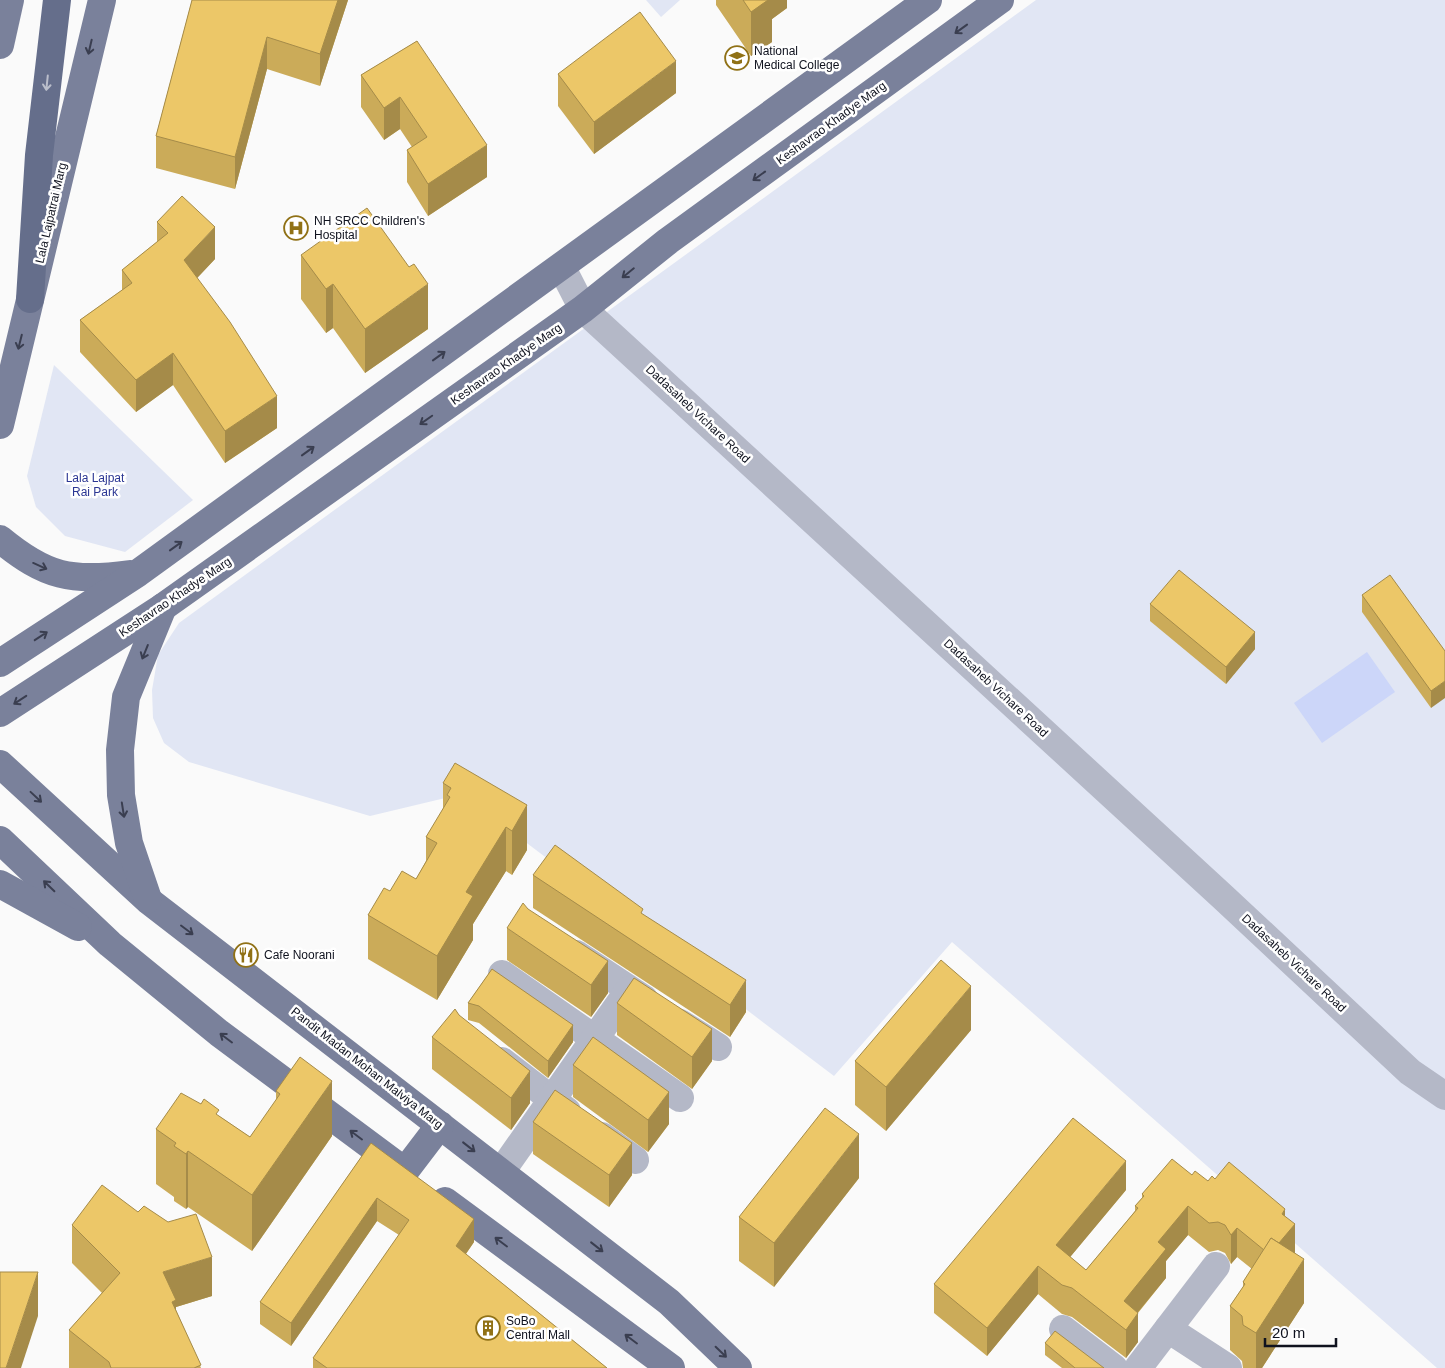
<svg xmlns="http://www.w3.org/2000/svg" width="1445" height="1368" font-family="Helvetica,sans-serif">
<rect width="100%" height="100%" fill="#fafafa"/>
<!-- green -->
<g fill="#e1e6f4">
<polygon points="646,0 680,0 661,17"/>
<polygon points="1036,0 1445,0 1445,1368 1437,1368 952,942 834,1076 462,794 370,816 189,762 164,743 153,718 152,690 158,655 179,623"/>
<polygon points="54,365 193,500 125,552 65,536 36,507 27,476"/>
</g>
<!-- water -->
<polygon fill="#ccd6f9" points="1367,652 1395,692 1322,743 1294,703"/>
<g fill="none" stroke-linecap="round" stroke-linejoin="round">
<!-- minor -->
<g stroke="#b4b8c7" stroke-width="28">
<polyline points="562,268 583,309 1224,898 1410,1072 1445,1096"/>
<polyline points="576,954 644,999"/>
<polyline points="502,974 680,1098"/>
<polyline points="680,1023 718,1047"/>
<polyline points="502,1061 567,1111"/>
<polyline points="602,1136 635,1160"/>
<polyline points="501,1172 629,990"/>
<polyline points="1063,1329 1114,1368"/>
<polyline points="1168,1329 1228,1368"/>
<polyline points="1138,1368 1216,1266"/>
</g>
<!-- major -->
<g stroke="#7a819b" stroke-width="28">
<polyline points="0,45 10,0"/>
<polyline points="0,425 102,0"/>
<path d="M0 539C46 577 71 582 130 574"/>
<polyline points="0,663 138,573 928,0"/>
<polyline points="0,713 163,607 583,309 668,241 1000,0"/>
<polyline points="0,764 149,901 669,1302 738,1368"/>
<polyline points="0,840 110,944 219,1033 398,1166"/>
<polyline points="0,884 78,927"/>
<polyline points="148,899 129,843 121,795 120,750 126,697 163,607"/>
<polyline points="405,1171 440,1125"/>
<polyline points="445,1201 671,1368"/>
</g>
<!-- highway -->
<polyline stroke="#656e8b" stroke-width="28" points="30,299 39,155 57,0"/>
</g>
<!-- wall -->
<g fill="#cbab59">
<polygon points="192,0 348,0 320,86 267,69 235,189 156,168 156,136"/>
<polygon points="716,0 787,0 787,8 772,19 772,42 751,56 716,5"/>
<polygon points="417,41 487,177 428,216 407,182 407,150 412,147 400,129 384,140 361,107 361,75"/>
<polygon points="558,74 676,93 594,154 558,106"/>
<polygon points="157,222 215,259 197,278 277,428 225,463 173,385 136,412 80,352 80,320 122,290 122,270 157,242"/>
<polygon points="301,255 428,329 365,373 333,328 326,333 301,299"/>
<polygon points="1362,595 1445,651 1431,708 1362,612"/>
<polygon points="1150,604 1255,649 1226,684 1150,621"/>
<polygon points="443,783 527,805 527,850 512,875 506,871 473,924 473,940 437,1000 368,959 368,915 390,891 416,879 426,861 426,837 443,810"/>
<polygon points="533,875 643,915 746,1012 730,1037 533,908"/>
<polygon points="507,928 608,993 591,1017 507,960"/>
<polygon points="492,969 573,1042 548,1078 479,1023 468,1020 468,1003"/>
<polygon points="617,1003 712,1061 692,1089 617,1035"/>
<polygon points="971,1030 886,1131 855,1105 855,1061"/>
<polygon points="432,1037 530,1103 511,1130 432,1069"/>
<polygon points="573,1065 669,1124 648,1152 573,1097"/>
<polygon points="276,1091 332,1136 252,1251 188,1207 186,1209 174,1201 174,1197 156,1184 156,1129 219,1116 250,1137 276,1101"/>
<polygon points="533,1122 632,1175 609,1207 533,1154"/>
<polygon points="371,1143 474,1242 466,1254 607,1368 313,1368 313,1358 399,1235 377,1221 291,1346 260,1324 260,1302"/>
<polygon points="1192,1175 1208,1181 1215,1179 1285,1216 1294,1253 1304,1303 1262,1368 1243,1368 1242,1361 1230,1350 1230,1306 1243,1287 1243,1282 1252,1269 1237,1257 1231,1264 1225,1253 1218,1250 1209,1252 1188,1235 1166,1261 1166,1278 1138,1313 1138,1342 1126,1358 1072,1317 1062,1314 1038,1294 987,1356 934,1313 934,1284 1126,1190 1070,1257 1086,1270 1135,1211 1135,1206 1142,1198 1142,1194"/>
<polygon points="859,1178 774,1287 739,1261 739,1217"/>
<polygon points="72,1225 212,1296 176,1307 176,1310 201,1368 69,1368 69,1330 102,1293 72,1263"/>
<polygon points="1045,1343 1104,1368 1062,1368 1045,1355"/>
</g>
<!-- shaded-wall -->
<g fill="#a58b49">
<polygon points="338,0 348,0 320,86 320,54"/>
<polygon points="762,0 787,0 787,8 772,19 772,42 751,56 751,12"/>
<polygon points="267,37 267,69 235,189 235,157"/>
<polygon points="676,61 676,93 594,154 594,122"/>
<polygon points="400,97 400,129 384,140 384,108"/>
<polygon points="487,145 487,177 428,216 428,184"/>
<polygon points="215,227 215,259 184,292 184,260"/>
<polygon points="333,284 333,328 326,333 326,289"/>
<polygon points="428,284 428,329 365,373 365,329"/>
<polygon points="173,353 173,385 136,412 136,380"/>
<polygon points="277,396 277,428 225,463 225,431"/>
<polygon points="1255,632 1255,649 1226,684 1226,667"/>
<polygon points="1445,681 1445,698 1431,708 1431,691"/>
<polygon points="527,805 527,850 512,875 512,831"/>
<polygon points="506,827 506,871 473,924 473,940 437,1000 437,956 466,892"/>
<polygon points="608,961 608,993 591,1017 591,985"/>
<polygon points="746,980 746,1012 730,1037 730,1005"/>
<polygon points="971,986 971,1030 886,1131 886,1087"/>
<polygon points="573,1025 573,1042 548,1078 548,1061"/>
<polygon points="712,1029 712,1061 692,1089 692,1057"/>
<polygon points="530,1071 530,1103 511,1130 511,1098"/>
<polygon points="332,1081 332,1136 252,1251 252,1195"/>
<polygon points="669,1092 669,1124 648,1152 648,1120"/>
<polygon points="859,1134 859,1178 774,1287 774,1243"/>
<polygon points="632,1143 632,1175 609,1207 609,1175"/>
<polygon points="188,1151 188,1207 186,1209 186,1154"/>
<polygon points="1126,1161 1126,1190 1056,1274 1056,1245"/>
<polygon points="377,1198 377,1221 291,1346 291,1323"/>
<polygon points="1188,1206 1188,1235 1166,1261 1166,1278 1124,1329 1124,1301 1158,1242"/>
<polygon points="1285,1209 1285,1235 1295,1224 1295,1253 1269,1255 1282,1214"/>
<polygon points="474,1219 474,1242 456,1268 456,1246"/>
<polygon points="1237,1228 1237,1257 1231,1264 1231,1235"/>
<polygon points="212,1257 212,1296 176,1307 176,1339 163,1272"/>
<polygon points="1304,1259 1304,1303 1262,1368 1256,1368 1256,1333"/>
<polygon points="1038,1266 1038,1294 987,1356 987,1328"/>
<polygon points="38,1272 38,1316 21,1368 6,1368"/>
<polygon points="1138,1313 1138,1342 1126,1358 1126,1330"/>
</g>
<!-- building -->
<g fill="#ecc768" stroke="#a58b49">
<polygon points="192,0 338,0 320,54 267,37 235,157 156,136"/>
<polygon points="743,0 768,0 751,12"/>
<polygon points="640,12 676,61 594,122 558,74"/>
<polygon points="417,41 487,145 428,184 407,150 427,137 400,97 384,108 361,75"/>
<polygon points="182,196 215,227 184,260 230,322 277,396 225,431 173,353 136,380 80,320 132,283 122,270 168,233 157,222"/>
<polygon points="367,208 409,267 414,264 428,284 365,329 333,284 326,289 301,255"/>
<polygon points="1179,570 1255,632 1226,667 1150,604"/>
<polygon points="1390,575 1445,651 1445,681 1431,691 1362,595"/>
<polygon points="455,763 527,805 512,831 506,827 466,892 473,896 437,956 368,915 384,888 390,891 402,871 416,879 437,843 426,837 450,797 447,795 451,788 443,783"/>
<polygon points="555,845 643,909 641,913 746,980 730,1005 533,875"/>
<polygon points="523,903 528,909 608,961 591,985 507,928"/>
<polygon points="941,960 971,986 886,1087 855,1061"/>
<polygon points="492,969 573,1025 548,1061 479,1006 468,1003"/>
<polygon points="634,978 712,1029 692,1057 617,1003"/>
<polygon points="455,1009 459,1015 530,1071 511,1098 432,1037"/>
<polygon points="593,1037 669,1092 648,1120 573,1065"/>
<polygon points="300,1057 332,1081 252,1195 188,1151 186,1154 174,1146 176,1143 156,1129 181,1093 201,1104 204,1099 219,1110 216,1114 250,1137 280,1094 276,1091"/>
<polygon points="555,1090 632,1143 609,1175 533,1122"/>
<polygon points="825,1108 859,1134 774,1243 739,1217"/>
<polygon points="1073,1118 1126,1161 1056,1245 1086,1270 1138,1208 1135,1206 1144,1196 1142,1194 1172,1159 1192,1175 1195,1171 1208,1181 1212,1176 1215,1179 1229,1162 1285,1209 1282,1214 1295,1224 1279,1243 1271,1238 1264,1250 1237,1228 1231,1235 1225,1225 1218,1222 1209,1223 1188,1206 1158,1242 1166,1249 1124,1301 1138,1313 1126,1330 1072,1288 1062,1285 1038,1266 987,1328 934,1284"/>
<polygon points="371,1143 474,1219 456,1246 607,1368 327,1368 313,1358 409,1220 377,1198 291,1323 260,1302"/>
<polygon points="102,1185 138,1212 144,1206 168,1222 196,1214 212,1257 163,1272 176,1300 172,1302 201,1365 194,1368 111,1368 109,1362 69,1330 120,1273 72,1225"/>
<polygon points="1271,1238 1304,1259 1256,1333 1243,1325 1242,1316 1230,1306 1245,1284 1243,1282"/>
<polygon points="0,1272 38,1272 6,1368 0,1368"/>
<polygon points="1055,1331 1104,1368 1075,1368 1045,1343"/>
</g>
<!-- one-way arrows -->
<defs><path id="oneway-shaft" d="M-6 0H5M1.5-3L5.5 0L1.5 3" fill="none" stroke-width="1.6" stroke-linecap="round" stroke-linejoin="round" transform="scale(1.25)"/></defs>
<g stroke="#3a3e50">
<use href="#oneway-shaft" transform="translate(961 29) rotate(144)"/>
<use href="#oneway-shaft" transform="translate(90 47) rotate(103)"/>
<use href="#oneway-shaft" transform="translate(759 176) rotate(144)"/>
<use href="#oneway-shaft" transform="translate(628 273) rotate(141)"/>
<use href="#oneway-shaft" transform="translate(20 342) rotate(104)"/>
<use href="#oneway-shaft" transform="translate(439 356) rotate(-36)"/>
<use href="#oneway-shaft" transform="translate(426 420) rotate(145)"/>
<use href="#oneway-shaft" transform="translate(308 451) rotate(-36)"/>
<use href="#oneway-shaft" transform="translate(176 546) rotate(-36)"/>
<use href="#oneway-shaft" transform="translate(40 566) rotate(24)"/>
<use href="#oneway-shaft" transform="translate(41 636) rotate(-33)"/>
<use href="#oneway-shaft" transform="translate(145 652) rotate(112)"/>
<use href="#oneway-shaft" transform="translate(20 700) rotate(147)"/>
<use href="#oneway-shaft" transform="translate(36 797) rotate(43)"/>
<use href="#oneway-shaft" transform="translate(123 810) rotate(81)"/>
<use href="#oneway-shaft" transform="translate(49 886) rotate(-136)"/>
<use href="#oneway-shaft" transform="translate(187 930) rotate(37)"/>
<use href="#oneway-shaft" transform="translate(226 1038) rotate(-143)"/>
<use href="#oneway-shaft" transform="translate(356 1135) rotate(-143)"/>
<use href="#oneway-shaft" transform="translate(469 1147) rotate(38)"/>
<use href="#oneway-shaft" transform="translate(501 1242) rotate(-143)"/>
<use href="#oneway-shaft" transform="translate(597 1247) rotate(38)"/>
<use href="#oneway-shaft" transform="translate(631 1339) rotate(-143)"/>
<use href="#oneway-shaft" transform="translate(721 1352) rotate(44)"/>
</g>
<use stroke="#babecb" href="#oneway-shaft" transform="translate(47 83) rotate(96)"/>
<!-- icons -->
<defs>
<g id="university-ring" transform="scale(1.25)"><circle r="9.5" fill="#fff" stroke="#907116" stroke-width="1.5"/><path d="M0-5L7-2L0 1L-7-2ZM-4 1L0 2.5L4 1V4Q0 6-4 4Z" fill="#907116"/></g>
<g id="hospital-ring" transform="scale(1.25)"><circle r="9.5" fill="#fff" stroke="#907116" stroke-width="1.5"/><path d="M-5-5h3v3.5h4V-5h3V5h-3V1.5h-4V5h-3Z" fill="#907116"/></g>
<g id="restaurant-ring" transform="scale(1.25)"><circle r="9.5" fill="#fff" stroke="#907116" stroke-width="1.5"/><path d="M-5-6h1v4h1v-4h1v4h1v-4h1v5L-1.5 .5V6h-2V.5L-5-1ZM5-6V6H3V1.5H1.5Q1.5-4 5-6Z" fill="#907116"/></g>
<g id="building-ring" transform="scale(1.25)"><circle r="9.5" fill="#fff" stroke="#907116" stroke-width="1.5"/><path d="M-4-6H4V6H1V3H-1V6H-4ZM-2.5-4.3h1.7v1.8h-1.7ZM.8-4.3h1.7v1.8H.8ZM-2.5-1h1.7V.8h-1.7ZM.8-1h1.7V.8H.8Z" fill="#907116"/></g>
</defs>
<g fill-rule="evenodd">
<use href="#university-ring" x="737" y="58"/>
<use href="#hospital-ring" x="296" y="228"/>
<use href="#restaurant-ring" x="246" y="955"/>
<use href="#building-ring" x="488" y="1328"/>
</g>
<g text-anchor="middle" stroke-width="5" stroke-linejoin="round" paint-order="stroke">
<!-- poi labels -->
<g font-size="12" fill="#0f121e" stroke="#fff" text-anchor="start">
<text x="754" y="55">National<tspan x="754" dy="14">Medical College</tspan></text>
<text x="314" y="225">NH SRCC Children's<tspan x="314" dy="14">Hospital</tspan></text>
<text x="264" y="959">Cafe Noorani</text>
<text x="506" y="1325">SoBo<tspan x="506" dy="14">Central Mall</tspan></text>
</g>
<!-- street labels -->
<g font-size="12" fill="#0f121e" stroke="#fff">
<text transform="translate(831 123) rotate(-36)" y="4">Keshavrao Khadye Marg</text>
<text transform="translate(51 213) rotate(-77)" y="4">Lala Lajpatrai Marg</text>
<text transform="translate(506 364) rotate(-35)" y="4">Keshavrao Khadye Marg</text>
<text transform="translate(698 414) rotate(43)" y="4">Dadasaheb Vichare Road</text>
<text transform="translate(175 597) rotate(-34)" y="4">Keshavrao Khadye Marg</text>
<text transform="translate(996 688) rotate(43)" y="4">Dadasaheb Vichare Road</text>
<text transform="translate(1294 963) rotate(43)" y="4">Dadasaheb Vichare Road</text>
<text transform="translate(367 1068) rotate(38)" y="4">Pandit Madan Mohan Malviya Marg</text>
</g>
<!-- park labels -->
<g font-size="12" fill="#2b3693" stroke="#fff">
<text x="95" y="482">Lala Lajpat<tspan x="95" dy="14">Rai Park</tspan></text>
</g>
</g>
<!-- scale -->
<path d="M1265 1338v8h71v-8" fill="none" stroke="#0f121e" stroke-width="2.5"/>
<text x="1272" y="1338" font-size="15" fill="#0f121e" stroke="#ffffff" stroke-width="4" paint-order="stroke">20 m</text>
</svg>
